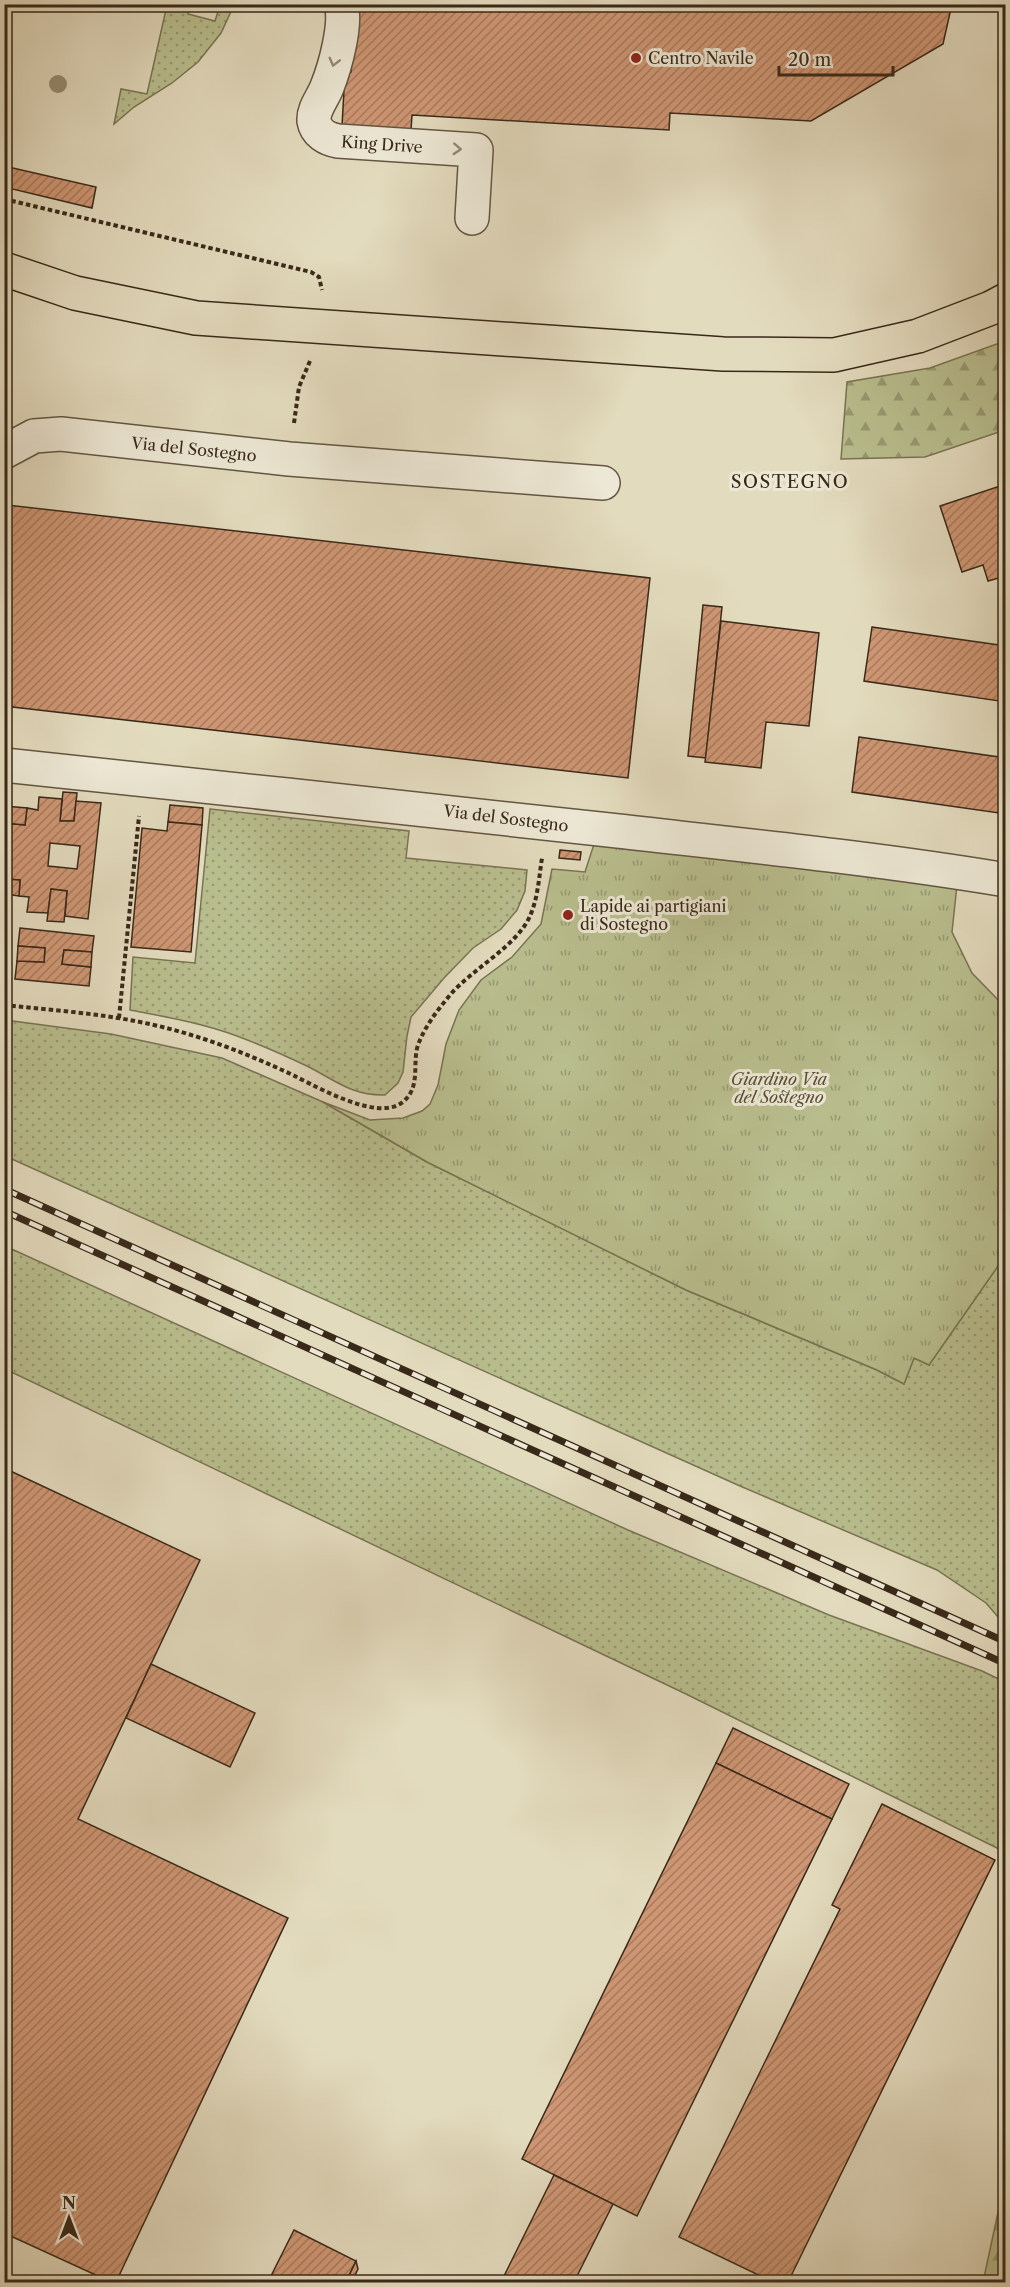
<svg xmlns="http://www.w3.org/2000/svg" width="1010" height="2287" font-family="'Libre Caslon Text',serif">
<defs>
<pattern id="grass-dots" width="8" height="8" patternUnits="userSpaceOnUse" patternTransform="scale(1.5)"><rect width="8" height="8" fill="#b9be8e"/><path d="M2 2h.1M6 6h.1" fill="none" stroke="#979a73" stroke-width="1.8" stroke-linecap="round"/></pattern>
<pattern id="forest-firs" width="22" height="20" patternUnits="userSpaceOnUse" patternTransform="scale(1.5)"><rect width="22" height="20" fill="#b9be8e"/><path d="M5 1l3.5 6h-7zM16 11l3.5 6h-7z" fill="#979a73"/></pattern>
<pattern id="park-tufts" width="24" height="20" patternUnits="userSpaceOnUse" patternTransform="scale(1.5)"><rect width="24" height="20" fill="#b9be8e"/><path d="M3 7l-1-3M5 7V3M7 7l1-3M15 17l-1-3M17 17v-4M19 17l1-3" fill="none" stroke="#979a73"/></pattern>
<pattern id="building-hatch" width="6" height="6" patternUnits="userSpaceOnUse" patternTransform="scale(1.5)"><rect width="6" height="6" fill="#ce9673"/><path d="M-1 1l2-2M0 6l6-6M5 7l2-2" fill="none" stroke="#a87a5e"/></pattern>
</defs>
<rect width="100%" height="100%" fill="#e3dbbe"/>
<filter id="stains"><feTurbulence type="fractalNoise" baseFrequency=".00333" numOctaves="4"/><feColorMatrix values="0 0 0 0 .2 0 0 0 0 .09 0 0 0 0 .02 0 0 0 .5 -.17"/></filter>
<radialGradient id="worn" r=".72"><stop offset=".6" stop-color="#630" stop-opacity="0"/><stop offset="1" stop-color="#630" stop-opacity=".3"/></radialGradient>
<!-- grass -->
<g fill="url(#grass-dots)" stroke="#797454" stroke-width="1.5">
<polygon points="167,5 190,5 188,14 215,21 220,5 234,5 221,33 198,62 172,83 134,107 114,124 121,89 147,94"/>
<path d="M210 809 409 831 406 858 527 870 525 891 517 910 501 929 473 948 444 978 411 1017 407 1036 403 1072 398 1083 385 1095C353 1096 336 1081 309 1067 286 1056 261 1045 237 1036 202 1023 166 1017 130 1010L133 957 195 963Z"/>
<polygon points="5,1020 111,1034 222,1058 323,1102 427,1162 686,1290 877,1370 904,1384 914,1358 929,1365 1005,1256 1005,1625 986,1603 937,1570 740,1486 5,1156"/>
<polygon points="5,1246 628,1530 829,1615 982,1671 1005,1682 1005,1852 686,1694 5,1369"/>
</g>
<!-- forest -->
<g fill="url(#forest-firs)" stroke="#797454" stroke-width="1.5">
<polygon points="1005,341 1005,430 925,457 841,459 847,382 930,368"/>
<polygon points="1005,2180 1005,2282 983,2282"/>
</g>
<!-- park -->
<polygon fill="url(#park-tufts)" stroke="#797454" stroke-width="1.5" points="595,841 957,885 952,932 972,973 1005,1007 1005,1256 929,1365 914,1358 904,1384 877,1370 686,1290 427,1162 323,1102 370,1120 403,1118 422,1111 430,1104 438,1085 446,1044 459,1010 481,980 512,957 541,924 552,869 585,872"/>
<!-- building -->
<g fill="url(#building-hatch)" stroke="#392919" stroke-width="1.5" fill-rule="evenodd">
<polygon points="354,4 952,4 943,44 811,121 670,113 669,130 412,115 411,130 342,126 345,72 351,72"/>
<polygon points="4,166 96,187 92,208 4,187"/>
<polygon points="1006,484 1006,576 988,581 983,565 962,572 940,506"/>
<polygon points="7,505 650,578 628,778 4,706 4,525"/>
<polygon points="703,605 722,607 706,758 688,756"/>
<polygon points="721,621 819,633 809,726 766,722 761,768 705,762"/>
<polygon points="872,627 1006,646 1006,702 864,681"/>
<polygon points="859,737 1006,758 1006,814 852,792"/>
<polygon points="63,792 77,793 74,821 60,821"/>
<path d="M39 797 62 799 60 821H74L76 801 101 803 88 919 65 916 67 891 51 889 48 913 27 912 29 897 19 896 20 880 4 879V823L25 825 27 808 38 810ZM50 843 80 846 77 869 48 866Z"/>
<polygon points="170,805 203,808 202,825 168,822"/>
<polygon points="4,806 27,808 25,825 4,823"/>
<polygon points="168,822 202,825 191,952 131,947 142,828 167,831"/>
<polygon points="560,850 581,852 580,860 559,858"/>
<polygon points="4,879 20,880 19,896 4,894"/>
<polygon points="51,889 67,891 64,922 47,921"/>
<polygon points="20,928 94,936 92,952 64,950 62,964 91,967 89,986 15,979 17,961 44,962 45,948 18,946"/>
<polygon points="18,946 45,948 44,962 17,961"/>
<polygon points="64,950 92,952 91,967 62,964"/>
<polygon points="4,1468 200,1560 78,1819 288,1918 116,2282 111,2282 4,2233"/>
<polygon points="151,1664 255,1713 230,1767 126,1718"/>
<polygon points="733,1728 849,1784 832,1819 716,1763"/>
<polygon points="716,1763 832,1819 637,2216 522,2159"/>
<polygon points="882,1804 995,1860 788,2282 773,2282 679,2237 840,1909 832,1905"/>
<polygon points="554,2175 613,2204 574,2282 501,2282"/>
<polygon points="294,2230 356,2261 346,2282 268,2282"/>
<polygon points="356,2261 358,2269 352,2282 346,2282"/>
</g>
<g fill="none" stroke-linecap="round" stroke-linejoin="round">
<!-- minor casing -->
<g stroke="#645642" stroke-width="36">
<g id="minor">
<path d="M341 4C347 24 335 67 327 87 323 98 313 109 314 121 316 133 327 139 338 141L476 150 472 218"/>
<polyline points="4,452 34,436 61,434 289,459 603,483"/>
<path d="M4 765C206 786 407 808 609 830 741 845 874 858 1006 880"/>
</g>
</g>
<!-- highway casing -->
<g stroke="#392919" stroke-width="36">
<polyline id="highway" points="4,269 75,293 196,318 723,354 834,355 918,336 991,308 1006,300"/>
</g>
<!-- path -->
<g stroke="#392919" stroke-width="4" stroke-dasharray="4.5 3" stroke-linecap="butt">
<polyline points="4,199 311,272 319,277 322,290"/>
<polyline points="294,423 299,387 310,361"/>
<path d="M4 1005C49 1010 96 1013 140 1022 190 1032 236 1049 282 1070 310 1082 377 1125 404 1101 421 1086 412 1063 418 1045 425 1026 437 1011 450 995 472 969 517 946 530 916 538 898 539 877 542 858"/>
<polyline points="119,1018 139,816"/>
</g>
<!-- minor -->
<use href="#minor" stroke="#ede8d5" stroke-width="33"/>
<!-- highway -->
<use href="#highway" stroke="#e3dbbe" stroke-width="33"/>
<!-- rail casing -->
<g stroke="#392919" stroke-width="7">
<g id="rail">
<polyline points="4,1189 1006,1642"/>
<polyline points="4,1211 1006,1664"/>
</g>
</g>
<!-- rail -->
<use href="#rail" stroke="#ede8d5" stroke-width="4.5" stroke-dasharray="14" stroke-linecap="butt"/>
</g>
<!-- trees -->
<circle fill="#978d73" cx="58" cy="84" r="9"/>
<!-- one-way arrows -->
<defs><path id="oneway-chevron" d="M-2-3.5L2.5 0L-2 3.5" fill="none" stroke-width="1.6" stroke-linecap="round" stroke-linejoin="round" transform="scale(1.5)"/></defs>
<g stroke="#938877">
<use href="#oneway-chevron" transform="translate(334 62) rotate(104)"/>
<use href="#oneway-chevron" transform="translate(457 149) rotate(3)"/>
</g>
<!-- markers -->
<g fill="#8f2418" stroke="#ede8d5" stroke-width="2">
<circle cx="636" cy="58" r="6"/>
<circle cx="568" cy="915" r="6"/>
</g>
<g text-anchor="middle" stroke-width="6" stroke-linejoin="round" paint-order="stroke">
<!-- poi labels -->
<g font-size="16" fill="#392919" stroke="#ede8d5" text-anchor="start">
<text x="648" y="64">Centro Navile</text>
<text x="580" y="912">Lapide ai partigiani<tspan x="580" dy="18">di Sostegno</tspan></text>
</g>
<!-- street labels -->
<g font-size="16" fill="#392919" stroke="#ede8d5">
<text transform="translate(382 144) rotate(4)" y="6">King Drive</text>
<text transform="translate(194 449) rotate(6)" y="6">Via del Sostegno</text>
<text transform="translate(506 818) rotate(7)" y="6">Via del Sostegno</text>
</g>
<!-- park labels -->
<g font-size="16" font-style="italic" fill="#594e36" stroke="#ede8d5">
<text x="779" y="1085">Giardino Via<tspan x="779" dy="18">del Sostegno</tspan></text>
</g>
<!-- neighbourhood labels -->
<g font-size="18" letter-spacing="1.5" fill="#392919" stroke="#ede8d5">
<text x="790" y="488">SOSTEGNO</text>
</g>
</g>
<!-- margin -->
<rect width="1010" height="2287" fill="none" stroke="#e3dbbe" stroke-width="24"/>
<rect x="6" y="6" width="998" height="2275" fill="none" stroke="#392919" stroke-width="3"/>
<rect x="12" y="12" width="986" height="2263" fill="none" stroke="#392919" stroke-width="1.5"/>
<!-- north arrow -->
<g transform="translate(69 2218)" stroke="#ede8d5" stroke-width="4.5" paint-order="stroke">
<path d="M0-4.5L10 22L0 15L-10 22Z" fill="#392919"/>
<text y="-9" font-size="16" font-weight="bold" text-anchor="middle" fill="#392919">N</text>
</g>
<!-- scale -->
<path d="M779 66v9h114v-9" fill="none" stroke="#392919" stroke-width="3"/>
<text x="788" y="66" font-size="18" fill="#392919" stroke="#ede8d5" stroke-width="4.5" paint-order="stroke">20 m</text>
<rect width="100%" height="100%" filter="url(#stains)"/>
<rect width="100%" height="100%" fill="url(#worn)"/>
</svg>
